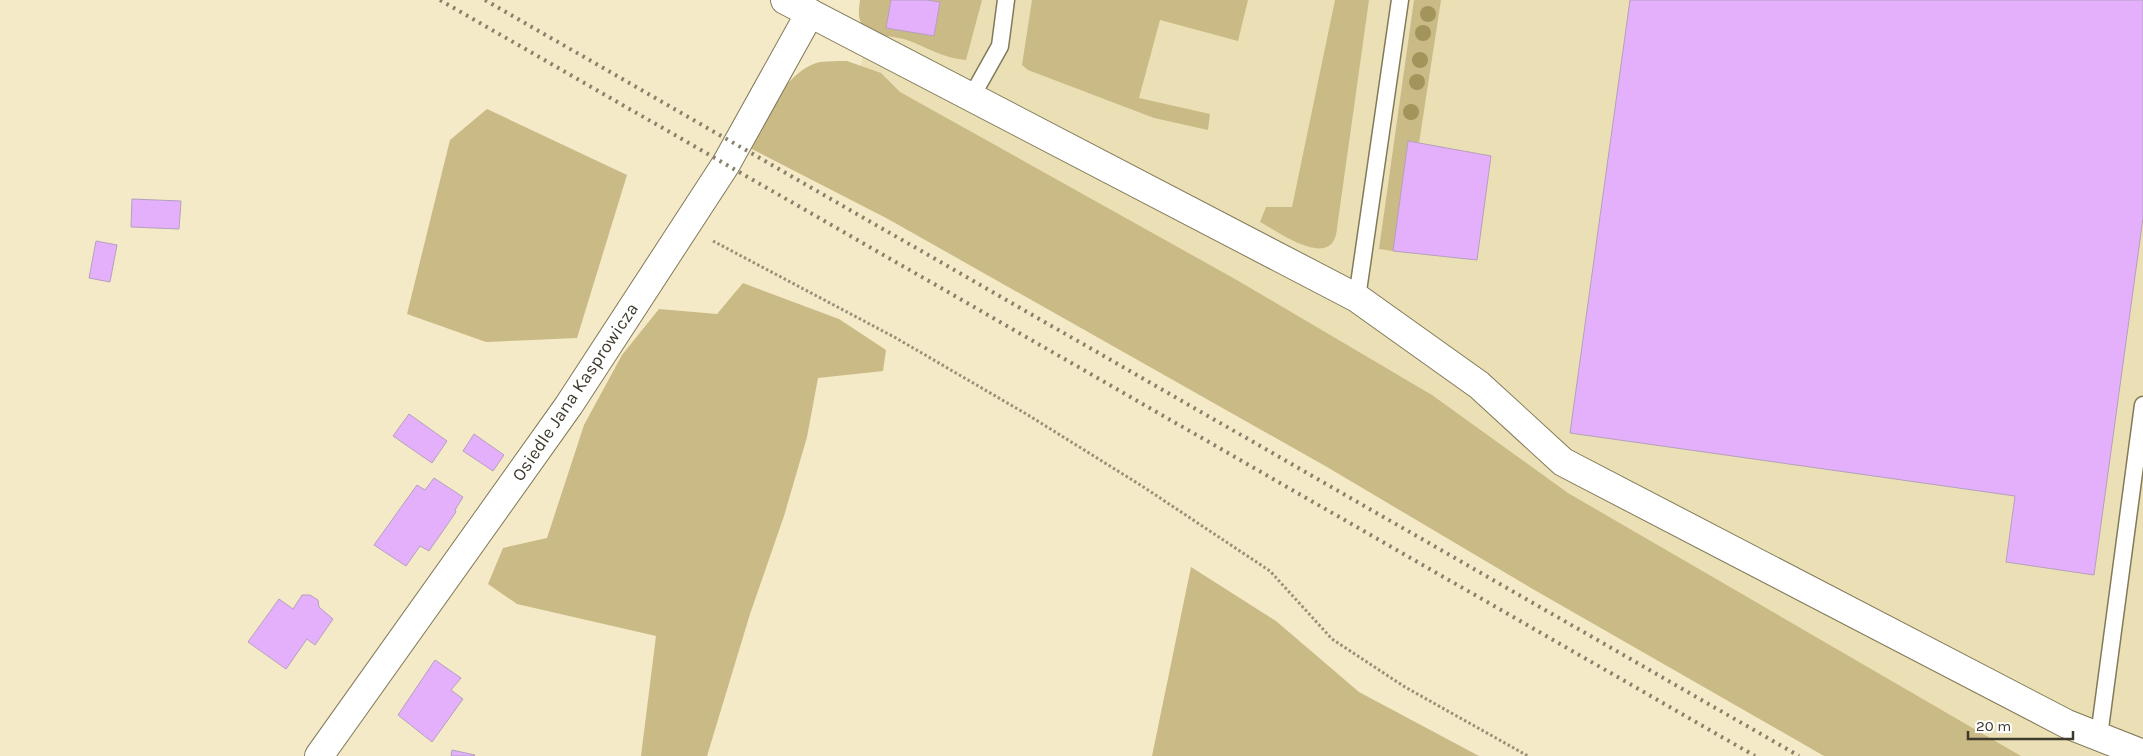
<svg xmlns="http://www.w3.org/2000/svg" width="2143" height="756" font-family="Karla,sans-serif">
<rect width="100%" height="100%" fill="#f4eac7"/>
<!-- built -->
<polygon fill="#ebe0b5" points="879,0 2143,0 2143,756 1970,756 853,93"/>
<!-- green -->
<g fill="#caba85">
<path d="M860 0H982L966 60C944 59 925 46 904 39 891 36 872 36 863 26 857 18 859 9 860 0Z"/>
<polygon points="1032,0 1248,0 1238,41 1160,20 1139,98 1210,114 1208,130 1154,118 1028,70 1022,65"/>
<path d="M1335 0H1369L1338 221C1337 226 1337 235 1334 240 1322 264 1275 230 1260 222L1266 207H1292Z"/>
<polygon points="1414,0 1441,0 1419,143 1408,141 1393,251 1379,249"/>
<path d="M847 61 881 73 900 92 1235 279 1432 395 1568 493 2021 756H1824L1531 588 1327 467 888 219 748 147C763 120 787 69 820 62 828 61 838 61 847 61Z"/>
<polygon points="487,109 627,175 577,338 486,342 407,314 450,140"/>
<polygon points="743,283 839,319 886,350 883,371 818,378 807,437 784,516 750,614 707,756 641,756 656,636 517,604 488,584 503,548 547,538 584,425 622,355 659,309 717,314"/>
<polygon points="1191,567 1276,621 1359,692 1479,756 1152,756"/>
</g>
<!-- building -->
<g fill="#e4b0fb" stroke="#b4a0bd">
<polygon points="891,0 927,0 940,2 934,36 886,28"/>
<polygon points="1630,0 2143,0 2143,218 2094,575 2006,562 2015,496 1570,433"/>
<polygon points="1408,141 1491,156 1477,260 1393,251"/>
<polygon points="132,199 181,201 179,229 131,227"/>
<polygon points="96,241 117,245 110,282 89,278"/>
<polygon points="409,414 447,441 432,463 393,436"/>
<polygon points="474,434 504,455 493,471 463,451"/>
<polygon points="434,478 463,497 455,510 456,512 429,551 420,546 406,566 374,545 417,485 425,490"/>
<polygon points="302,595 310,595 318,600 319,607 333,619 315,645 307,639 286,669 248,642 279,599 293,609"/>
<polygon points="435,660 461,678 451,690 463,699 432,742 398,715"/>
<polygon points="452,750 475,755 474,756 451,756"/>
</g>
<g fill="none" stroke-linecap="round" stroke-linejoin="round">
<!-- lane casing -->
<g stroke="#827959" stroke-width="19">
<g id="lane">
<polyline points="972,96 1000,46 1006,0"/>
<polyline points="1357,298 1400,0"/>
<polyline points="2099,736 2143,405"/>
</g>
</g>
<!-- street casing -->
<g stroke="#827959" stroke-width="30">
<g id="street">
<polyline points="785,0 1357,298 1479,385 1563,462 2067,724 2143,754"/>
<polyline points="319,756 569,405 726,164 810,13"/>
</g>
</g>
<!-- path -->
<polyline stroke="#989179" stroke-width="3" stroke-dasharray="2.5 2.5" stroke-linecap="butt" points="713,241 896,338 1028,415 1142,486 1270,571 1332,639 1405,687 1528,756"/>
<!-- lane -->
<use href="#lane" stroke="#fff" stroke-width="16"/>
<!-- street -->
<use href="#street" stroke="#fff" stroke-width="28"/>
<!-- rail -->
<g stroke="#88816b" stroke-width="4" stroke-dasharray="2.5 5" stroke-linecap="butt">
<polyline points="440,0 1755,756"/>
<polyline points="485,0 1799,756"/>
</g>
</g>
<!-- trees -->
<g fill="#a2945a">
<circle cx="1428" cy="14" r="8"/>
<circle cx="1423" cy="33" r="8"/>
<circle cx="1420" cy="60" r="8"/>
<circle cx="1417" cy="82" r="8"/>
<circle cx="1411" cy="112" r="8"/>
</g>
<g text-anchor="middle" stroke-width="4" stroke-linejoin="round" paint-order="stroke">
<!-- street labels -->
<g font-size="18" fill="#3d392c" stroke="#fff">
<text transform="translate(575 392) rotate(-56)" y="6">Osiedle Jana Kasprowicza</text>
</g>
</g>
<!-- scale -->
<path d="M1968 731v8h105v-8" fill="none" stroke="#3d392c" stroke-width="2.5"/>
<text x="1976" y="731" font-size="15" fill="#3d392c" stroke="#ffffff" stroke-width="4" paint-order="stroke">20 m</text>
</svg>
